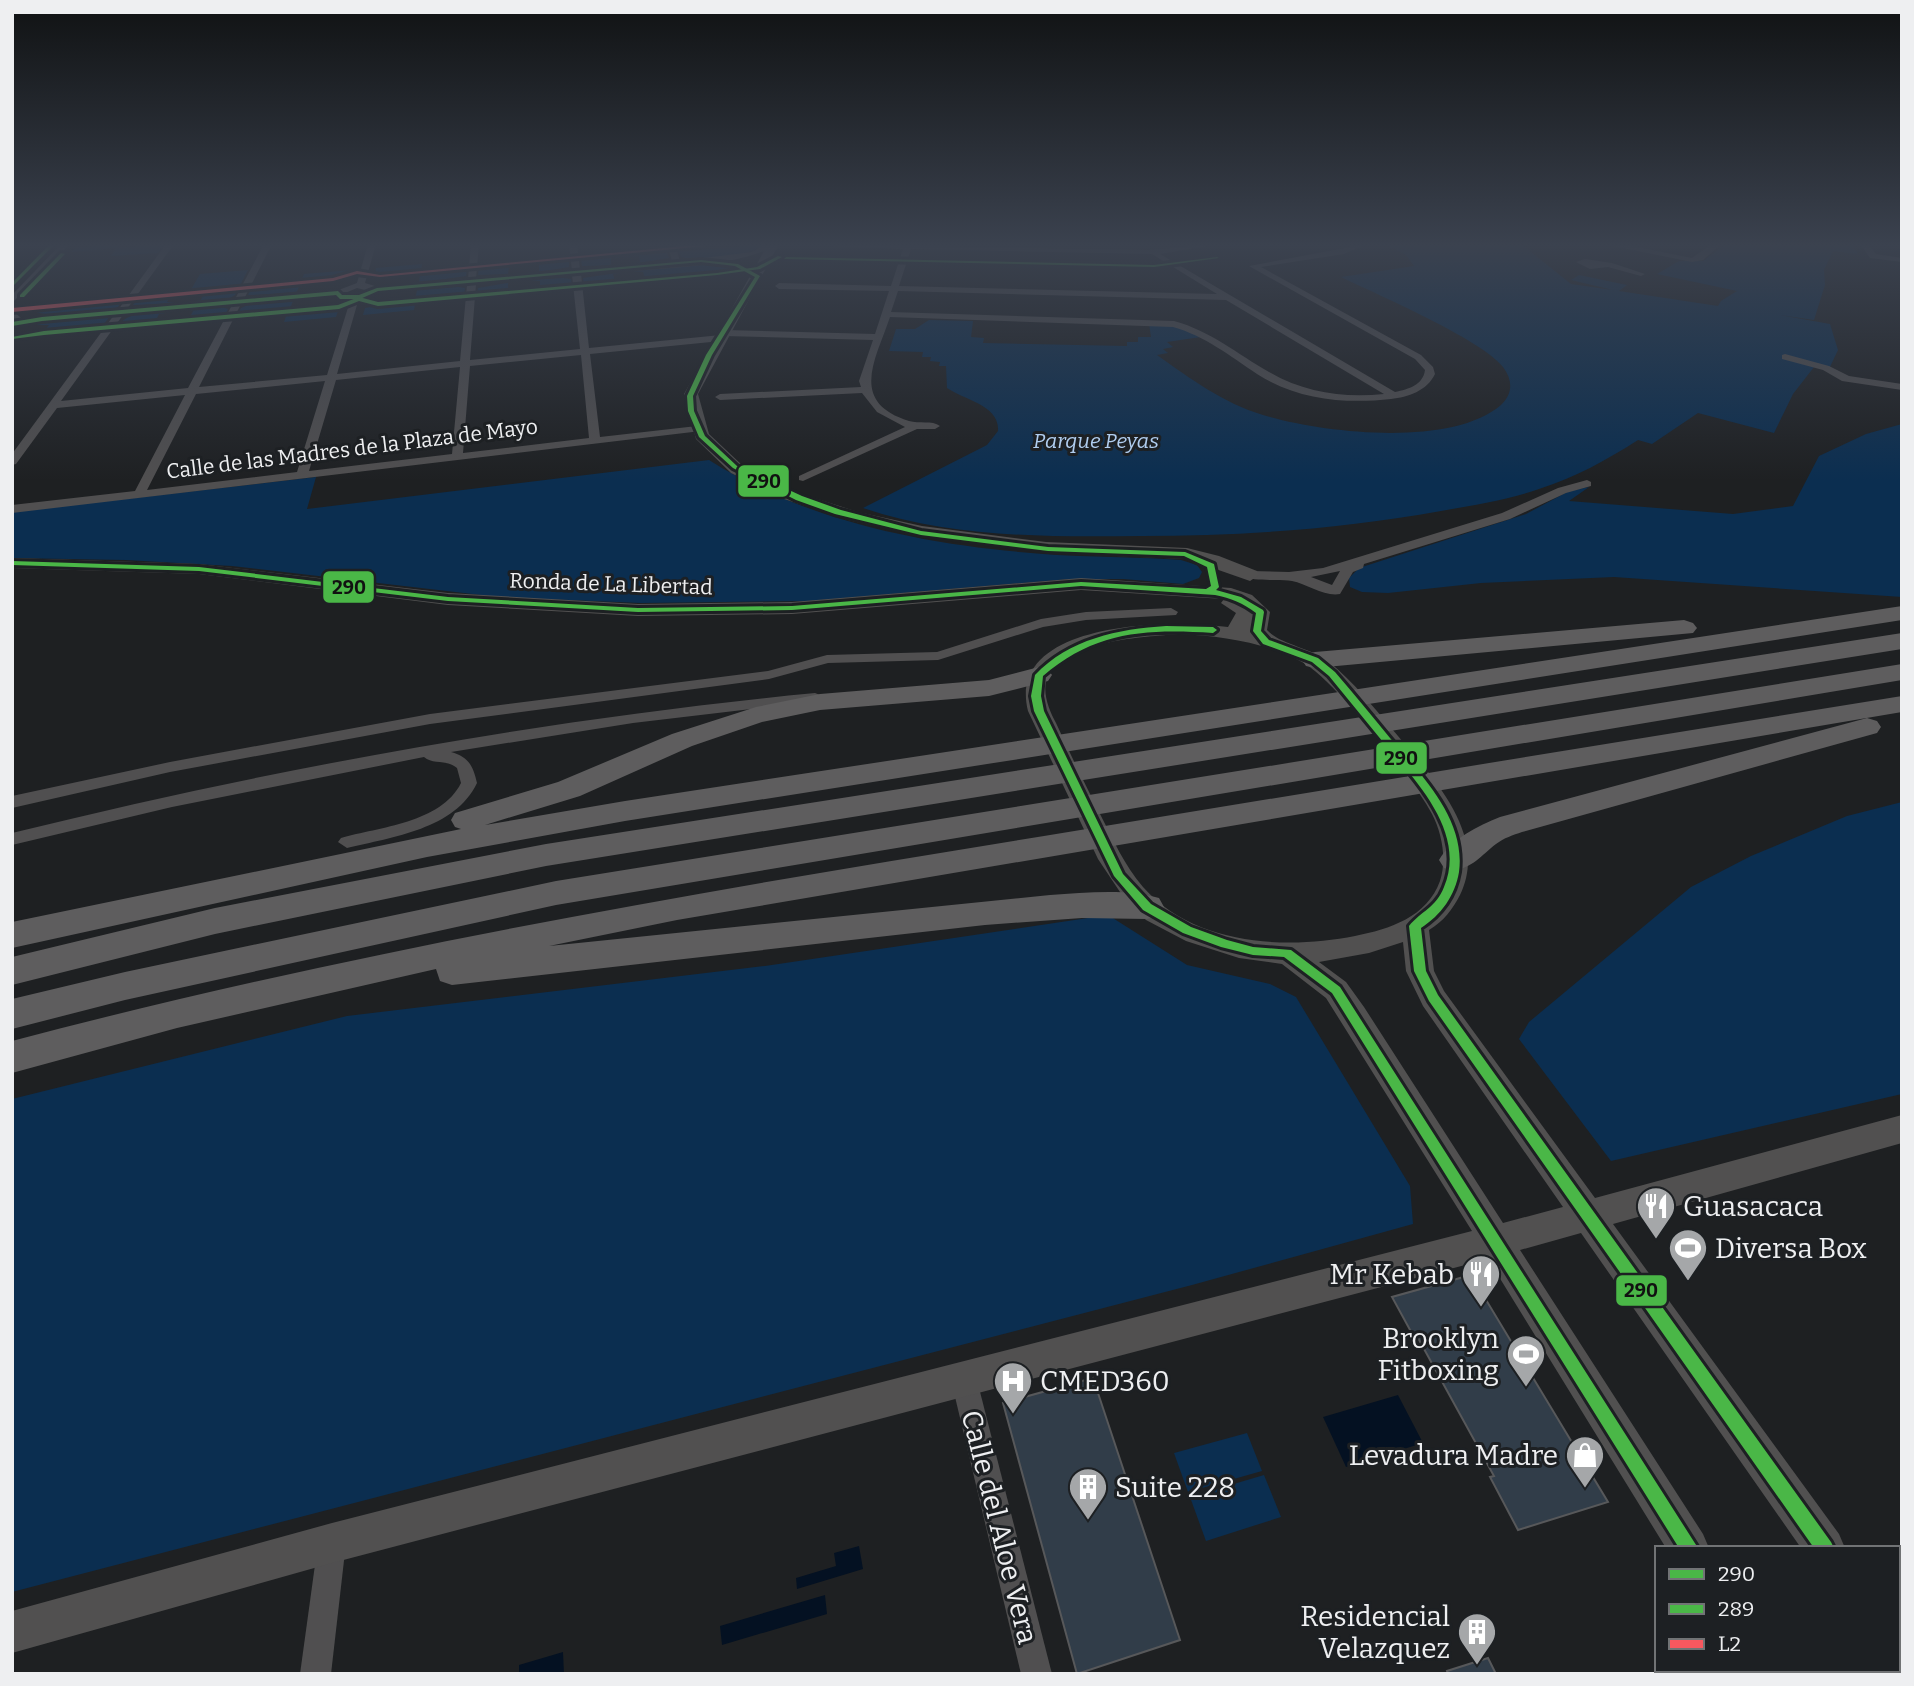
<svg xmlns="http://www.w3.org/2000/svg" width="1914" height="1686" font-family="Bitter,serif">
<rect width="100%" height="100%" fill="#1e2022"/>
<!-- green -->
<g fill="#0b2e50">
<polygon points="120,244 118,248 164,244 158,253 111,256 116,248 71,252 75,248"/>
<path d="M1386 244H1521L1571 284 1613 290 1571 280 1579 275 1627 285 1619 291 1718 306 1721 301 1737 291 1657 274 1679 261H1703L1726 244H1852L1858 254 1833 251 1824 270 1825 285 1814 320 1780 315 1830 324 1838 350 1829 369 1814 367 1793 394 1774 433 1698 413 1652 444 1638 440C1605 461 1576 477 1539 489 1507 500 1474 505 1441 511 1341 529 1242 536 1141 536 1047 537 953 538 863 508L987 445 998 431C1000 405 964 400 947 388L946 366H939L940 362 930 361 931 357H922L923 352 889 351 896 329H915L929 320 973 321 971 337 984 338 983 343 1127 346V342H1138V337H1151L1149 323 1178 327 1201 337 1167 342 1173 347 1163 349 1168 353 1157 355C1191 379 1223 403 1263 415 1322 433 1451 448 1501 405 1513 394 1513 380 1503 367 1481 339 1378 295 1341 277L1414 266 1406 255Z"/>
<path d="M764 245C748 256 700 262 681 257L679 251Z"/>
<polygon points="667,252 669,258 632,264 640,262 639,256 611,258 611,265 621,265 582,266 581,260"/>
<polygon points="569,261 569,267 539,272 539,264 509,267 508,274 478,275 479,268"/>
<polygon points="422,264 421,273 467,269 466,276 419,283 420,273 375,274 376,268"/>
<polygon points="704,265 723,267 742,272 584,285 583,278 624,272 613,274 615,281 645,278 643,272 633,271"/>
<polygon points="248,270 235,295 230,298 191,302 201,300 204,292 171,295 167,302 176,303 133,305 139,297 189,293 200,274"/>
<polygon points="352,270 350,276 301,283 296,293 248,295 252,287 300,283 304,274"/>
<polygon points="563,278 571,279 572,286 477,294 478,288 519,281 508,283 508,291 540,288 540,281 530,280"/>
<polygon points="458,287 465,288 464,296 416,300 414,310 363,315 365,308 415,300 417,290"/>
<path d="M124 298 118 307 112 309C88 311 47 322 25 307Z"/>
<polygon points="293,301 289,311 338,311 336,317 284,322 288,311 237,316 241,308 248,305"/>
<path d="M221 307 228 309 224 317 118 326C129 310 154 313 172 312L159 314 155 322 189 319 193 311H184Z"/>
<polygon points="109,317 102,327 12,335 45,330 49,325 37,325 39,323"/>
<polygon points="1902,424 1902,597 1614,577 1481,583 1388,593 1362,592 1350,587 1349,578 1359,568 1526,514 1569,491 1589,487 1569,501 1733,514 1793,506 1819,456 1866,434"/>
<path d="M709 460C812 525 938 547 1057 555 1098 557 1140 557 1181 560L1197 565 1202 572 1199 578 1183 584 1123 579H1070L808 601 641 603 498 597 232 566 125 560 12 558V512L316 477 307 509Z"/>
<polygon points="1902,802 1902,1094 1611,1161 1519,1039 1529,1022 1691,887 1751,856 1847,816"/>
<polygon points="1108,915 1187,965 1270,984 1296,997 1410,1186 1413,1224 1192,1285 12,1592 12,1099 347,1016 765,966"/>
<polygon points="1247,1433 1262,1471 1188,1492 1174,1453"/>
<polygon points="1264,1475 1281,1517 1206,1541 1190,1497"/>
</g>
<!-- water -->
<g fill="#041122">
<polygon points="1398,1395 1423,1443 1346,1467 1323,1417"/>
<polygon points="859,1546 863,1569 797,1589 796,1578 836,1566 834,1553"/>
<polygon points="825,1595 827,1614 722,1645 720,1626"/>
<polygon points="563,1652 564,1674 519,1674 519,1665"/>
</g>
<!-- building -->
<g fill="#313d49" stroke="#57585a" stroke-width="2">
<polygon points="1471,1275 1608,1502 1518,1530 1490,1477 1494,1476 1418,1338 1415,1339 1392,1297"/>
<polygon points="1093,1378 1180,1640 1077,1674 1003,1403"/>
<polygon points="1488,1658 1496,1674 1448,1674 1447,1671"/>
</g>
<g fill="none" stroke-linecap="round" stroke-linejoin="round">
<!-- street -->
<g fill="#504f50" fill-rule="evenodd">
<polygon points="61,244 70,244 12,303 12,295"/>
<path d="M166 244H174L127 309 235 299 264 244H272L244 299 336 291 357 283 368 244H376L365 283 378 287 468 279 471 244H479L476 279 572 270 569 244H577L580 270 672 261 667 244H675L680 261 752 252 767 244H778C741 269 628 270 581 274L589 348 721 335 726 338 721 341 590 354 600 437 697 426 702 429 701 431 12 513V505L135 491 185 395 57 408 16 464 12 465V454L114 315 12 327V321L118 310ZM572 275 580 349 470 360 476 284ZM467 285 460 361 337 374 359 298 355 295 351 298 327 375 199 387 241 304 338 296 357 288 377 293ZM232 305 188 388 61 401 123 315ZM581 355 589 438 463 453 470 366ZM460 367 452 454 309 471 336 380ZM325 381 297 472 147 490 196 394Z"/>
<path d="M782 244 1149 250 1219 244 1160 254 1395 392C1409 389 1423 385 1425 370L1415 359 1249 266 1366 244 1344 254 1261 267 1421 355 1433 367 1435 374C1427 391 1408 397 1391 399 1345 404 1298 400 1257 374 1230 356 1205 336 1173 327L890 317C876 359 848 402 909 421 919 424 932 420 940 426L935 429H917L803 481 799 480V476L905 427 877 412 862 393 720 400 715 397 720 394 861 387 859 381 873 340 724 336 719 333 724 330 875 334 889 291 779 289 775 286 779 283 891 286 903 249ZM911 249 1152 254 1217 294 899 286ZM898 291 1226 300 1384 394C1344 398 1305 393 1269 372 1237 354 1211 331 1174 321L891 312Z"/>
<polygon points="1603,244 1622,244 1692,258 1712,244 1721,244 1703,260 1692,262"/>
<polygon points="1860,244 1868,244 1876,254 1902,258 1902,262 1870,258"/>
<polygon points="1585,259 1612,263 1645,274 1641,276 1608,267 1590,269 1576,262"/>
<polygon points="1785,354 1829,366 1849,376 1902,384 1902,390 1842,381 1823,370 1782,359 1782,355"/>
<path d="M1587 480 1591 482V486L1566 493 1510 519 1364 564 1363 568 1353 572 1340 594C1325 597 1307 584 1292 581 1278 578 1253 583 1243 575L1250 571 1289 572 1323 568 1502 513 1558 488ZM1340 571 1332 585 1311 577Z"/>
<polygon points="1171,608 1178,612 1176,615 1086,620 1043,627 938,660 828,663 769,679 430,724 170,772 12,808 12,796 170,762 430,714 768,671 827,655 937,652 1041,619 1086,612"/>
<path d="M815 693 820 695 823 698 820 701 633 723 451 752C469 757 473 766 477 783 455 829 393 837 347 848L338 842 341 838C379 827 441 823 461 783L457 768C447 759 433 765 424 757L172 807 12 845V833C276 768 545 719 815 693Z"/>
<polygon points="964,1367 973,1371 977,1380 1052,1674 1021,1674 951,1380 955,1371"/>
<polygon points="332,1529 342,1533 346,1543 331,1674 300,1674 318,1543 322,1533"/>
</g>
<!-- secondary -->
<g fill="#515050" fill-rule="evenodd">
<polygon points="46,244 58,244 12,289 12,279"/>
<polygon points="768,244 779,244 698,394 709,434 743,466 796,492 858,512 922,526 1046,542 1187,548 1219,556 1257,571 1259,575 1250,581 1187,559 1046,553 922,537 848,520 784,499 731,473 696,439 684,394"/>
<polygon points="12,310 21,318 12,326"/>
<path d="M12 558 199 564 448 593 638 604 792 602 1081 578 1231 588 1252 595 1270 612 1267 630C1279 644 1311 648 1328 661 1354 682 1376 710 1398 736 1433 778 1489 835 1460 895 1452 910 1444 921 1429 930L1434 971 1444 991 1595 1198 1902 1115V1143L1613 1224 1839 1534 1845 1548H1801L1581 1233 1520 1250 1703 1534 1709 1548H1666L1488 1259 332 1563 12 1653V1611L332 1523 1472 1231 1326 998 1282 964 1239 958 1186 941 1146 920 1126 901 1098 859 1028 711C1005 620 1173 619 1228 627L1236 613 1221 603 1224 599 1081 590 792 614 638 616 448 605 199 574 12 568ZM1179 634C1222 636 1264 642 1302 662 1333 678 1415 781 1432 814 1442 833 1447 860 1440 881 1427 917 1390 929 1355 936 1285 950 1194 945 1143 887 1124 865 1113 839 1100 814 1085 784 1070 754 1056 723 1049 710 1041 691 1048 676 1068 640 1143 637 1179 634ZM1403 942 1406 971 1423 1006 1563 1207 1503 1223 1364 1007 1346 982 1319 962 1369 953Z"/>
<polygon points="1898,1630 1902,1631 1902,1674 1886,1670 1898,1670"/>
<polygon points="1745,1670 1789,1670 1791,1674 1747,1674"/>
</g>
<!-- highway -->
<g fill="#5e5d5e" fill-rule="evenodd">
<polygon points="1902,606 1902,620 625,821 427,857 12,948 12,922 461,829 455,827 451,820 455,813 558,782 672,734 756,707 820,694 989,680 1039,667 1048,669 1052,675 1048,681 989,696 820,710 762,722 692,746 580,796 485,825 625,801"/>
<polygon points="1684,620 1693,623 1697,628 1693,633 1315,668 1306,666 1302,660 1306,654 1315,652"/>
<polygon points="1902,633 1902,649 546,866 215,934 12,985 12,957 215,908 546,844"/>
<polygon points="1902,664 1902,680 556,905 125,1000 12,1029 12,999 125,972 556,881"/>
<path d="M1902 696V712L677 920 549 946 1050 895C1085 893 1125 888 1159 898L1164 907 1159 916 1147 919 1082 918 985 925 452 985 440 981 436 969 177 1028 12 1073V1041C352 951 697 892 1044 836 1330 789 1616 742 1902 696Z"/>
<path d="M1867 718 1877 721 1881 727 1877 733 1522 832C1513 835 1504 838 1496 844 1479 857 1467 875 1444 868L1439 860C1451 839 1478 826 1500 817Z"/>
</g>
<!-- bus-1 casing -->
<g stroke="#1d2023" stroke-width="6">
<g id="bus-1">
<polygon points="50,244 55,244 12,287 12,283"/>
<path d="M701 260 738 264 760 276 712 355 693 396 694 411 705 436 737 466 802 496 841 510 921 531 1048 547 1185 552 1214 564 1219 587 1216 590 1241 597 1263 610 1264 612 1261 631 1269 640 1318 658 1335 672C1354 694 1372 716 1390 738 1422 776 1466 819 1459 872 1455 896 1441 915 1421 928L1426 971 1438 995 1831 1542 1834 1548H1814L1429 1001 1414 971 1409 926C1421 911 1436 908 1444 887 1467 832 1415 780 1383 742 1365 720 1347 698 1329 676L1312 662 1263 644 1253 631 1256 613C1243 603 1231 598 1215 595L1081 586 792 610 638 612 448 601 199 571 12 565V561L199 567 448 597 638 608 792 606 1081 582 1206 589 1211 586 1207 567 1184 556 1048 551 921 535 835 514 796 500 733 468 699 437 688 411 687 396 706 355 755 277 735 266 701 262 378 291 360 299H340L336 295 42 321 12 326V322L42 317 338 291 342 295H359L377 288Z"/>
<path d="M1166 626 1213 627 1217 630 1213 633C1146 629 1096 631 1043 676L1041 696 1044 711 1123 874 1151 904 1191 927 1227 940 1253 947 1291 950 1340 987 1698 1548H1679L1332 993 1284 957 1253 955 1221 947 1183 933 1143 910 1114 876 1034 711 1031 696 1035 675C1069 639 1118 629 1166 626Z"/>
</g>
</g>
<!-- bus-2 casing -->
<g stroke="#1d2023" stroke-width="6">
<g id="bus-2">
<polygon points="61,253 65,254 24,297 20,297 20,295"/>
<polygon points="778,256 782,257 760,269 717,275 378,306 359,301 339,309 44,335 12,339 12,337 44,331 338,305 359,297 378,302 717,273 757,267"/>
<polygon points="786,257 1154,265 1217,257 1219,258 1154,267 784,259"/>
</g>
</g>
<!-- bus-3 casing -->
<g stroke="#1d2023" stroke-width="6">
<polygon id="bus-3" points="705,244 727,244 380,277 357,274 333,281 12,312 12,308 333,278 357,271 380,275"/>
</g>
<!-- bus-1 -->
<use href="#bus-1" fill="#4ab747" fill-rule="evenodd"/>
<!-- bus-2 -->
<use href="#bus-2" fill="#4ab747" fill-rule="evenodd"/>
<!-- bus-3 -->
<use href="#bus-3" fill="#f8585f" fill-rule="evenodd"/>
</g>
<!-- sky -->
<linearGradient id="sky" x2="0" y2="1"><stop stop-color="#101213"/><stop offset="0.51" stop-color="#3b424f"/><stop offset="1" stop-color="#3b424f" stop-opacity="0"/></linearGradient>
<rect width="1914" height="481" fill="url(#sky)"/>
<!-- icons -->
<defs>
<g id="restaurant-pin" transform="scale(2.0125)"><path d="M0 17L-7.5 6A9.5 9.5 0 1 1 7.5 6Z" fill="#a5a7a9" stroke="#1d2023"/><path d="M-5-6h1v4h1v-4h1v4h1v-4h1v5L-1.5 .5V6h-2V.5L-5-1ZM5-6V6H3V1.5H1.5Q1.5-4 5-6Z" fill="#fff"/></g>
<g id="stadium-pin" transform="scale(2.0125)"><path d="M0 17L-7.5 6A9.5 9.5 0 1 1 7.5 6Z" fill="#a5a7a9" stroke="#1d2023"/><path d="M0-5a6.5 5 0 1 0 0 10a6.5 5 0 1 0 0-10ZM-3.5-1.8h7v3.6h-7Z" fill="#fff"/></g>
<g id="hospital-pin" transform="scale(2.0125)"><path d="M0 17L-7.5 6A9.5 9.5 0 1 1 7.5 6Z" fill="#a5a7a9" stroke="#1d2023"/><path d="M-5-5h3v3.5h4V-5h3V5h-3V1.5h-4V5h-3Z" fill="#fff"/></g>
<g id="shop-pin" transform="scale(2.0125)"><path d="M0 17L-7.5 6A9.5 9.5 0 1 1 7.5 6Z" fill="#a5a7a9" stroke="#1d2023"/><path d="M-5-2.5h2.3a2.7 3.5 0 0 1 5.4 0H5L5.5 6h-11ZM-1.5-2.5h3a1.5 2.3 0 0 0-3 0Z" fill="#fff"/></g>
<g id="building-pin" transform="scale(2.0125)"><path d="M0 17L-7.5 6A9.5 9.5 0 1 1 7.5 6Z" fill="#a5a7a9" stroke="#1d2023"/><path d="M-4-6H4V6H1V3H-1V6H-4ZM-2.5-4.3h1.7v1.8h-1.7ZM.8-4.3h1.7v1.8H.8ZM-2.5-1h1.7V.8h-1.7ZM.8-1h1.7V.8H.8Z" fill="#fff"/></g>
</defs>
<g fill-rule="evenodd">
<use href="#restaurant-pin" x="1656" y="1206"/>
<use href="#stadium-pin" x="1688" y="1248"/>
<use href="#restaurant-pin" x="1481" y="1274"/>
<use href="#stadium-pin" x="1526" y="1354"/>
<use href="#hospital-pin" x="1013" y="1381"/>
<use href="#shop-pin" x="1585" y="1455"/>
<use href="#building-pin" x="1088" y="1487"/>
<use href="#building-pin" x="1477" y="1632"/>
</g>
<g text-anchor="middle" stroke-width="6" stroke-linejoin="round" paint-order="stroke">
<!-- far-park labels -->
<g font-size="21" font-style="italic" fill="#b0cdef" stroke="#1d2023">
<text x="1096" y="448">Parque Peyas</text>
</g>
<!-- far-street labels -->
<g font-size="21" fill="#eeeff1" stroke="#1d2023">
<text transform="translate(352 449) rotate(-7)" y="7">Calle de las Madres de la Plaza de Mayo</text>
<text transform="translate(611 584) rotate(2)" y="7">Ronda de La Libertad</text>
</g>
<!-- near-poi labels -->
<g font-size="28" fill="#eeeff1" stroke="#1d2023" text-anchor="start">
<text x="1683" y="1216">Guasacaca</text>
<text x="1715" y="1258">Diversa Box</text>
<text x="1454" y="1284" text-anchor="end">Mr Kebab</text>
<text x="1499" y="1348" text-anchor="end">Brooklyn<tspan x="1499" dy="32">Fitboxing</tspan></text>
<text x="1040" y="1391">CMED360</text>
<text x="1558" y="1465" text-anchor="end">Levadura Madre</text>
<text x="1115" y="1497">Suite 228</text>
<text x="1450" y="1626" text-anchor="end">Residencial<tspan x="1450" dy="32">Velazquez</tspan></text>
</g>
<!-- near-street labels -->
<g font-size="28" fill="#eeeff1" stroke="#1d2023">
<text transform="translate(1000 1527) rotate(76)" y="10">Calle del Aloe Vera</text>
</g>
</g>
<g stroke="#1d2023" stroke-width="2.5">
<rect x="737" y="464" width="53" height="34" rx="7" fill="#4ab747"/>
<rect x="322" y="570" width="53" height="34" rx="7" fill="#4ab747"/>
<rect x="1375" y="741" width="53" height="34" rx="7" fill="#4ab747"/>
<rect x="1615" y="1274" width="53" height="33" rx="7" fill="#4ab747"/>
</g>
<g font-size="19" text-anchor="middle" font-weight="bold" fill="#111">
<text x="764" y="488">290</text>
<text x="349" y="594">290</text>
<text x="1401" y="765">290</text>
<text x="1641" y="1297">290</text>
</g>
<!-- border -->
<rect width="1914" height="1686" fill="none" stroke="#eeeff1" stroke-width="28"/>
<!-- legend -->
<rect x="1655" y="1546" width="245" height="126" fill="#1d2023" stroke="#717375" stroke-width="2"/>
<rect x="1669" y="1569" width="35" height="10" fill="#4ab747" stroke="#717375" stroke-width="2"/>
<text x="1718" y="1581" font-size="21" fill="#eeeff1">290</text>
<rect x="1669" y="1604" width="35" height="10" fill="#4ab747" stroke="#717375" stroke-width="2"/>
<text x="1718" y="1616" font-size="21" fill="#eeeff1">289</text>
<rect x="1669" y="1639" width="35" height="10" fill="#f8585f" stroke="#717375" stroke-width="2"/>
<text x="1718" y="1651" font-size="21" fill="#eeeff1">L2</text>
</svg>
